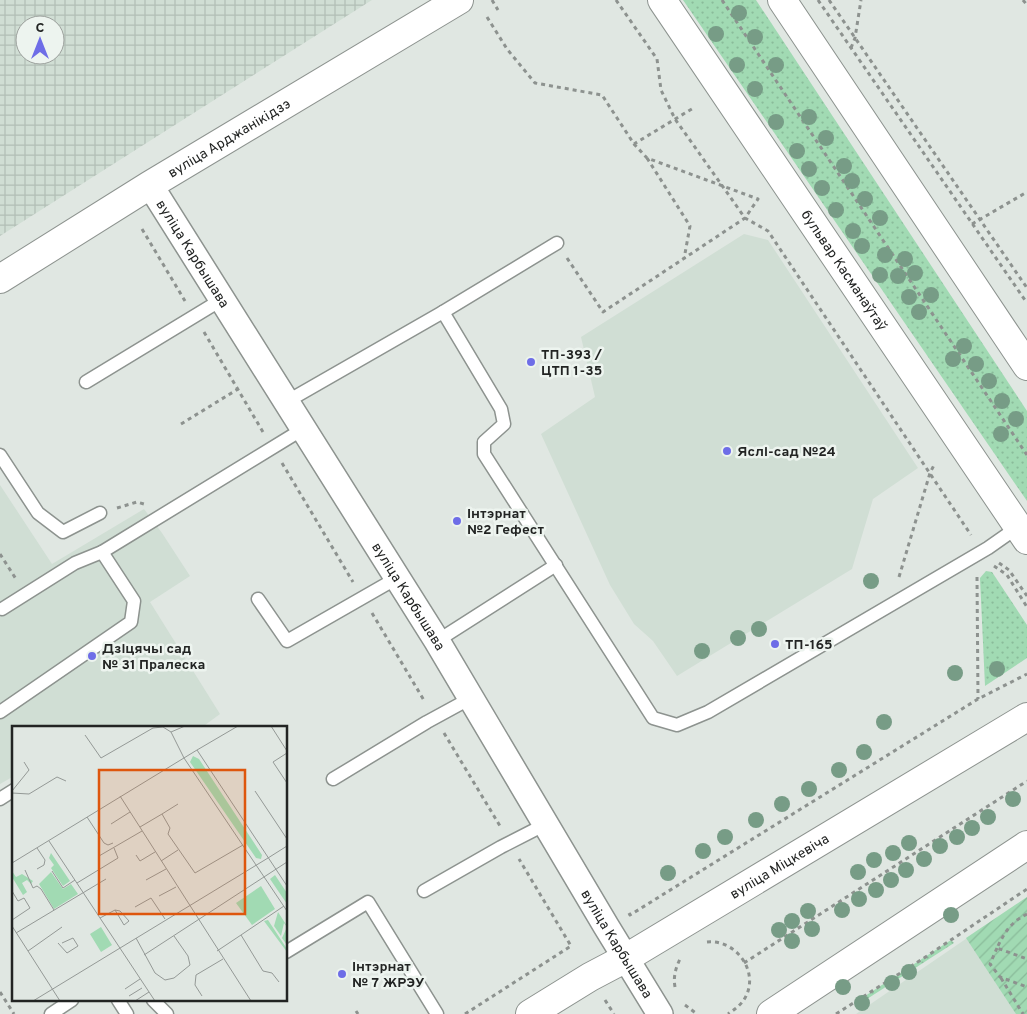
<svg xmlns="http://www.w3.org/2000/svg" width="1027" height="1014" font-family="Overpass,sans-serif">
<defs>
<pattern id="industrial-grid" width="8" height="8" patternUnits="userSpaceOnUse" patternTransform="scale(1.25)"><rect width="8" height="8" fill="#d0ded4"/><path d="M0 4h8M4 0v8" fill="none" stroke="#b2beb6"/></pattern>
<pattern id="grass-dots" width="8" height="8" patternUnits="userSpaceOnUse" patternTransform="scale(1.25)"><rect width="8" height="8" fill="#a1dab3"/><path d="M2 2h.1M6 6h.1" fill="none" stroke="#8abb9a" stroke-width="1.8" stroke-linecap="round"/></pattern>
<pattern id="garden-furrows" width="10" height="10" patternUnits="userSpaceOnUse" patternTransform="scale(1.25)"><rect width="10" height="10" fill="#a1dab3"/><path d="M-1 1l2-2M0 10L10 0M9 11l2-2" fill="none" stroke="#8abb9a"/></pattern>
</defs>
<rect width="100%" height="100%" fill="#e0e7e2"/>
<!-- built -->
<g fill="#d0ded4">
<polygon points="744,234 768,240 918,468 873,499 852,569 677,676 653,641 634,624 610,585 541,434 595,397 581,337"/>
<polygon points="0,485 52,564 144,509 162,533 190,576 150,602 220,714 201,728 14,728 14,776 0,784"/>
<polygon points="1027,897 1027,1014 856,1014"/>
</g>
<!-- industrial -->
<path fill="url(#industrial-grid)" fill-rule="evenodd" d="M0 0H372L0 236ZM25 25H55V55H25Z"/>
<!-- grass -->
<g fill="url(#grass-dots)">
<polygon points="683,0 756,0 1027,411 1027,501"/>
<polygon points="986,571 992,572 1027,625 1027,658 985,686 980,578"/>
<polygon points="951,940 954,943 867,999 865,996"/>
</g>
<!-- garden -->
<polygon fill="url(#garden-furrows)" points="1027,897 1027,1014 1016,1014 966,938"/>
<g fill="none" stroke-linecap="round" stroke-linejoin="round">
<!-- lane casing -->
<g stroke="#8d938f" stroke-width="15">
<g id="lane">
<polyline points="443,312 557,243"/>
<polyline points="86,382 221,300"/>
<polyline points="286,402 443,312 501,409 504,424 484,442 484,454 653,718 677,725 708,712 988,548 1018,527"/>
<polyline points="0,455 38,513 63,532 100,513"/>
<polyline points="258,599 287,641 397,578"/>
<polyline points="2,609 75,563 102,552 303,429"/>
<polyline points="437,641 556,565"/>
<polyline points="0,712 131,622 134,601 102,552"/>
<polyline points="333,779 427,722 471,698"/>
<polyline points="0,799 14,790"/>
<polyline points="424,891 501,847 546,824"/>
<polyline points="286,952 368,902 437,1014"/>
<polyline points="118,1000 127,1014"/>
<polyline points="153,1000 167,1014"/>
<polyline points="51,1014 72,1000"/>
</g>
</g>
<!-- street casing -->
<g stroke="#8d938f" stroke-width="28">
<g id="street">
<path id="s1" d="M150 185 437 641 606 926 660 1014"/>
</g>
</g>
<!-- secondary casing -->
<g stroke="#8d938f" stroke-width="30">
<g id="secondary">
<path id="s2" d="M0 279 150 185 459 0"/>
<path id="s3" d="M530 1014 590 977 626 958 1027 717"/>
<polyline points="771,1014 1027,845"/>
</g>
</g>
<!-- primary casing -->
<g stroke="#8d938f" stroke-width="30">
<g id="primary">
<path id="s4" d="M662 0 1027 540"/>
<polyline points="782,0 1027,366"/>
</g>
</g>
<!-- path -->
<g stroke="#8d928f" stroke-width="3" stroke-dasharray="4 4" stroke-linecap="butt">
<polyline points="492,0 498,10"/>
<polyline points="616,0 657,59 661,90 675,119 745,218 768,231 971,535"/>
<polyline points="722,0 1027,455"/>
<polyline points="818,0 1027,303"/>
<polyline points="829,0 1027,288"/>
<polyline points="1023,0 1027,5"/>
<polyline points="487,17 507,49 535,83 602,95 634,144 695,107"/>
<polyline points="851,48 855,38 861,0"/>
<polyline points="647,158 690,226 684,259"/>
<polyline points="972,224 1027,192"/>
<polyline points="142,229 185,301"/>
<polyline points="567,258 603,312 745,218 758,199 647,158 634,144"/>
<polyline points="204,332 263,432"/>
<polyline points="181,424 238,389"/>
<polyline points="282,463 353,582"/>
<polyline points="117,508 137,502 144,504"/>
<polyline points="0,554 16,579"/>
<polyline points="999,563 1009,570 1027,596"/>
<polyline points="994,566 1007,575 1027,607"/>
<polyline points="899,577 930,473 934,465"/>
<polyline points="977,577 978,699"/>
<polyline points="372,613 425,702"/>
<polyline points="444,733 500,826"/>
<polyline points="629,913 630,915 978,699 1027,674"/>
<path d="M1027 914C1011 922 1004 933 997 948L1027 959"/>
<path d="M707 942C736 939 760 972 745 998 741 1005 735 1009 728 1014"/>
<polyline points="997,948 990,964 1000,977 1027,987"/>
<polyline points="744,963 1027,781"/>
<polyline points="1001,978 1023,1014"/>
<path d="M675 987C673 976 676 967 681 957"/>
<polyline points="0,992 14,1014"/>
<polyline points="605,1000 614,1014"/>
<polyline points="685,1005 697,1014"/>
<polyline points="356,1011 358,1014"/>
<polyline points="465,1014 571,946 519,859"/>
<polyline points="836,1014 924,958 1027,889"/>
</g>
<!-- lane -->
<use href="#lane" stroke="#fff" stroke-width="12"/>
<!-- street -->
<use href="#street" stroke="#fff" stroke-width="25"/>
<!-- secondary -->
<use href="#secondary" stroke="#fff" stroke-width="28"/>
<!-- primary -->
<use href="#primary" stroke="#fff" stroke-width="28"/>
</g>
<!-- trees -->
<g fill="#779c86">
<circle cx="739" cy="13" r="8"/>
<circle cx="716" cy="34" r="8"/>
<circle cx="755" cy="37" r="8"/>
<circle cx="737" cy="65" r="8"/>
<circle cx="776" cy="65" r="8"/>
<circle cx="755" cy="89" r="8"/>
<circle cx="809" cy="117" r="8"/>
<circle cx="776" cy="122" r="8"/>
<circle cx="826" cy="138" r="8"/>
<circle cx="797" cy="151" r="8"/>
<circle cx="844" cy="166" r="8"/>
<circle cx="809" cy="169" r="8"/>
<circle cx="852" cy="181" r="8"/>
<circle cx="822" cy="188" r="8"/>
<circle cx="865" cy="199" r="8"/>
<circle cx="836" cy="210" r="8"/>
<circle cx="880" cy="218" r="8"/>
<circle cx="853" cy="231" r="8"/>
<circle cx="862" cy="246" r="8"/>
<circle cx="885" cy="255" r="8"/>
<circle cx="905" cy="259" r="8"/>
<circle cx="915" cy="273" r="8"/>
<circle cx="880" cy="275" r="8"/>
<circle cx="898" cy="276" r="8"/>
<circle cx="931" cy="295" r="8"/>
<circle cx="909" cy="297" r="8"/>
<circle cx="919" cy="312" r="8"/>
<circle cx="964" cy="346" r="8"/>
<circle cx="953" cy="359" r="8"/>
<circle cx="976" cy="364" r="8"/>
<circle cx="989" cy="381" r="8"/>
<circle cx="1002" cy="401" r="8"/>
<circle cx="1016" cy="419" r="8"/>
<circle cx="1001" cy="434" r="8"/>
<circle cx="871" cy="581" r="8"/>
<circle cx="759" cy="629" r="8"/>
<circle cx="738" cy="638" r="8"/>
<circle cx="702" cy="651" r="8"/>
<circle cx="997" cy="669" r="8"/>
<circle cx="955" cy="673" r="8"/>
<circle cx="884" cy="722" r="8"/>
<circle cx="864" cy="752" r="8"/>
<circle cx="839" cy="770" r="8"/>
<circle cx="809" cy="789" r="8"/>
<circle cx="1013" cy="799" r="8"/>
<circle cx="782" cy="804" r="8"/>
<circle cx="988" cy="817" r="8"/>
<circle cx="756" cy="820" r="8"/>
<circle cx="972" cy="828" r="8"/>
<circle cx="725" cy="837" r="8"/>
<circle cx="957" cy="837" r="8"/>
<circle cx="909" cy="843" r="8"/>
<circle cx="940" cy="846" r="8"/>
<circle cx="703" cy="851" r="8"/>
<circle cx="893" cy="853" r="8"/>
<circle cx="924" cy="859" r="8"/>
<circle cx="874" cy="860" r="8"/>
<circle cx="906" cy="870" r="8"/>
<circle cx="858" cy="872" r="8"/>
<circle cx="668" cy="873" r="8"/>
<circle cx="891" cy="880" r="8"/>
<circle cx="876" cy="890" r="8"/>
<circle cx="859" cy="899" r="8"/>
<circle cx="842" cy="910" r="8"/>
<circle cx="808" cy="911" r="8"/>
<circle cx="951" cy="915" r="8"/>
<circle cx="792" cy="921" r="8"/>
<circle cx="812" cy="929" r="8"/>
<circle cx="779" cy="930" r="8"/>
<circle cx="792" cy="941" r="8"/>
<circle cx="909" cy="972" r="8"/>
<circle cx="892" cy="983" r="8"/>
<circle cx="843" cy="987" r="8"/>
<circle cx="862" cy="1003" r="8"/>
</g>
<!-- markers -->
<g fill="#6e6de7" stroke="#edf4ef" stroke-width="2">
<circle cx="531" cy="362" r="5"/>
<circle cx="727" cy="451" r="5"/>
<circle cx="457" cy="521" r="5"/>
<circle cx="775" cy="644" r="5"/>
<circle cx="92" cy="656" r="5"/>
<circle cx="342" cy="974" r="5"/>
</g>
<g text-anchor="middle" stroke-width="5" stroke-linejoin="round" paint-order="stroke">
<!-- street labels -->
<g font-size="14" fill="#222423" stroke="#edf4ef">
<text dy="5" stroke="none"><textPath href="#s2" startOffset="269">вуліца Арджанікідзэ</textPath></text>
<text dy="5" stroke="none"><textPath href="#s1" startOffset="81">вуліца Карбышава</textPath></text>
<text dy="5" stroke="none"><textPath href="#s4" startOffset="326">бульвар Касманаўтаў</textPath></text>
<text dy="5" stroke="none"><textPath href="#s1" startOffset="486">вуліца Карбышава</textPath></text>
<text dy="5" stroke="none"><textPath href="#s3" startOffset="290">вуліца Міцкевіча</textPath></text>
<text dy="5" stroke="none"><textPath href="#s1" startOffset="891">вуліца Карбышава</textPath></text>
</g>
<!-- poi labels -->
<g font-size="14" font-weight="bold" fill="#222423" stroke="#edf4ef" text-anchor="start">
<text x="541" y="359">ТП-393 /<tspan x="541" dy="16">ЦТП 1-35</tspan></text>
<text x="737" y="456">Яслі-сад №24</text>
<text x="467" y="518">Інтэрнат<tspan x="467" dy="16">№2 Гефест</tspan></text>
<text x="785" y="649">ТП-165</text>
<text x="102" y="653">Дзіцячы сад<tspan x="102" dy="16">№ 31 Пралеска</tspan></text>
<text x="352" y="971">Інтэрнат<tspan x="352" dy="16">№ 7 ЖРЭУ</tspan></text>
</g>
</g>
<!-- overview -->
<g transform="translate(12 726)">
<rect width="275" height="275" fill="#e0e7e2"/>
<path d="M181 30 187 33 250 129 249 133 244 132 178 36ZM39 127 58 155 51 160 39 142 42 139 37 132ZM0 145 4 151 10 148 21 155 19 158 15 154 10 157 15 166 11 169 0 151ZM39 146 51 163 59 158 66 168 42 183 27 158ZM263 149 275 167V178L258 153ZM266 186 275 200V219L270 212 275 201 272 197 269 210 262 200ZM256 194 275 223V226L252 195ZM89 201 100 219 89 226 78 208Z" fill="#a1dab3"/>
<path d="M249 160 263 183 240 199 224 177Z" fill="#a1dab3"/>
<path fill="none" stroke="#949996" stroke-width="1" d="M259 0 275 25M159 6 173 0M73 9 89 32 141 2 151 1 159 6 172 32M185 24 226 0M275 27 261 36 275 57M172 32 275 185M0 65 17 44 12 36M243 65 275 113M0 67 17 68 45 51 54 55M108 70 239 275M150 88 166 78M75 91 92 117 96 119 101 117M99 98 118 86M128 101 150 88 158 102 156 108 183 147 231 119M37 115 143 275M124 129 128 135 143 126M87 130 130 105M256 132 275 120M149 135 166 124M0 137 185 24 275 160M25 143 32 139 33 134 25 122M13 144 21 162 25 160 29 163 42 184M40 145 51 162 63 154M134 154 154 143M65 157 106 132 102 122M0 165 6 175 12 172 18 182 0 194M147 170 164 161M123 181 139 172 153 193M88 192 103 184 112 199 117 195 108 185 103 184M0 200 48 275M4 207 94 153M124 212 143 247 153 254 162 252 178 239 176 230 162 210M46 217 55 227 66 220 61 212 50 217M16 225 50 201M205 225 229 209M132 229 275 136M267 256 260 247 251 245 229 209 272 180M113 263 128 253M117 270 130 262M190 270 183 259 184 249 211 233M21 275 256 132M123 275 137 266"/>
<path fill="#de560d" fill-opacity="0.15" stroke="#de560d" stroke-width="2.5" d="M87 44H233V188H87Z"/>
<rect width="275" height="275" fill="none" stroke="#222423" stroke-width="2.5"/>
</g>
<!-- north arrow -->
<g transform="translate(40 40)"><circle r="24" fill="#edf4ef" stroke="#9ca19d"/>
<path d="M0-4L9 19L0 12L-9 19Z" fill="#6e6de7"/>
<text y="-8" font-size="14" font-weight="bold" text-anchor="middle" fill="#222423">С</text>
</g>
</svg>
